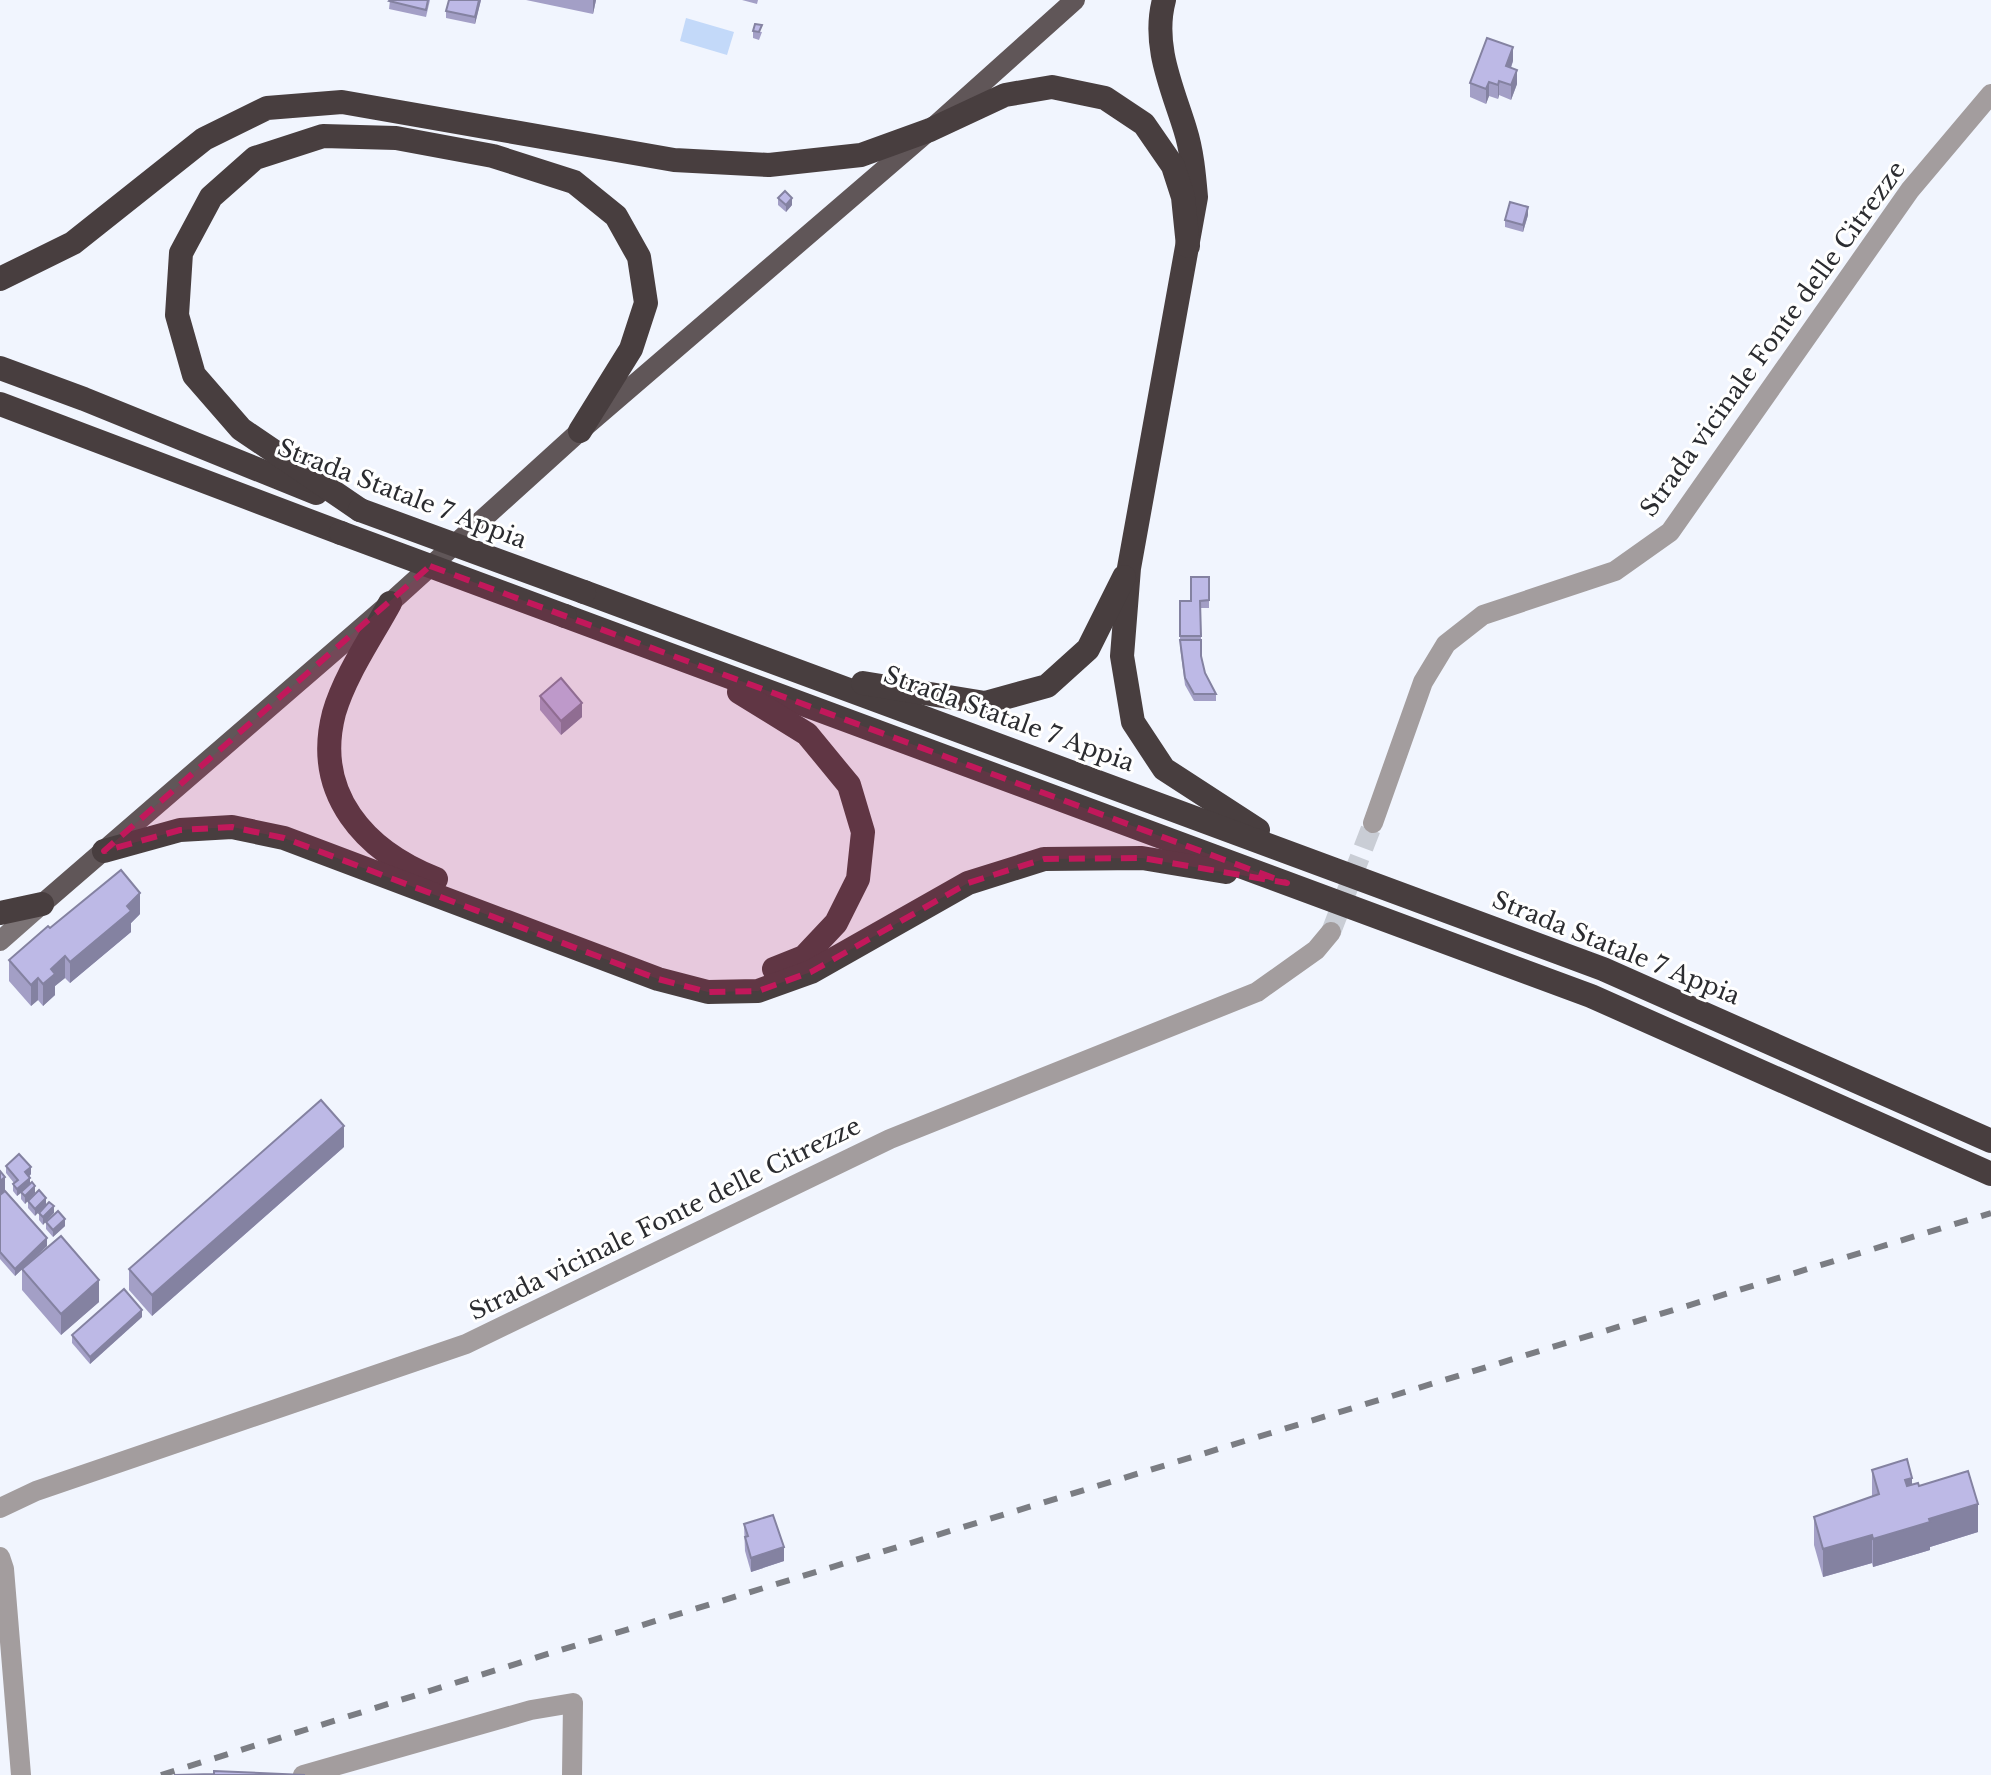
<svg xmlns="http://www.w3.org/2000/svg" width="1991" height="1775" font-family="'Libre Baskerville',serif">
<rect width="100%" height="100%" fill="#f1f5fe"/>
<!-- water -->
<polygon fill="#c3d9f9" points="686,18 734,32 727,55 680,41"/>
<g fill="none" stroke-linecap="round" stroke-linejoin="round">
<!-- street-tunnel -->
<polyline stroke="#c9cdd5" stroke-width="20" stroke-dasharray="20 10" stroke-linecap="butt" points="1331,932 1373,823"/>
<!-- street -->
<g stroke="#a39d9e" stroke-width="20">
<polyline points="1373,823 1423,682 1446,644 1483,615 1615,571 1670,532 1910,190 1991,94"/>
<polyline points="0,1508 36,1491 466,1344 890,1139 1257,992 1316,950 1331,932"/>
<polyline points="0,1557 4,1569 21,1775"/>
<polyline points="303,1775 531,1710 573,1703 572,1775"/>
</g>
<!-- secondary -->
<polyline stroke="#7b7375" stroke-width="20" points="0,941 42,904"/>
<!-- primary -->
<polyline stroke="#605658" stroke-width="20" points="42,904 390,603 580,431 930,130 1075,0"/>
<!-- highway -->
<g stroke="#483e3f" stroke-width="24">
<path d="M1164 0C1152 45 1172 87 1185 129 1192 151 1194 174 1196 197L1129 568 1122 656 1133 722 1164 769 1258 830"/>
<polyline points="0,279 73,243 204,139 267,108 342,102 674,160 769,165 861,155 930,130 1005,95 1052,87 1105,98 1144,124 1173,166 1183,197 1188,246"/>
<polyline points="0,368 84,399 316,493"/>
<polyline points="0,404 341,533"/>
<polyline points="360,510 241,429 194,375 177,315 181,253 211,197 255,158 323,136 396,138 493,156 574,182 616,216 639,257 646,303 631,349 580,431"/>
<polyline points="584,592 1603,969 1991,1141"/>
<path d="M390 603C371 638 345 675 334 713 313 794 365 851 436 879"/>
<polyline points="565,616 1591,996 1991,1174"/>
<polyline points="863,683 985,703 1047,686 1088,649 1124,577"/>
<polyline points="739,692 807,734 849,785 863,832 858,879 836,923 804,957 774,969"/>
<polyline points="104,851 180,830 232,827 284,838 658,979 708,992 758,991 811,972 968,883 1044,859 1142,858 1226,872"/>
<polyline points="0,913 42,904"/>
</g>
<!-- rail -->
<polyline stroke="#7b7d83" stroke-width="6" stroke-dasharray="14 14" stroke-linecap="butt" points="161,1775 554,1652 1991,1213"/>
<!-- highway-bridge -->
<g stroke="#483e3f" stroke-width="24">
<polyline points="360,510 584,592"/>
<polyline points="341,533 565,616"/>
</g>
</g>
<!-- wall -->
<g fill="#a39fc6">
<polygon points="390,0 430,0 426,17 389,9"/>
<polygon points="481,0 475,24 446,18 446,11"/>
<polygon points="526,0 596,0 593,14"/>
<polygon points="742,0 758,0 757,4"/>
<polygon points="753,31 762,32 759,40 753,38"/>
<polygon points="1513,61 1511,68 1517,84 1511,100 1499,95 1498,99 1489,96 1486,104 1470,97 1470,83"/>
<polygon points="778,198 792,205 786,212 778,205"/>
<polygon points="1528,215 1523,232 1505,227 1505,220"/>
<polygon points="1209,577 1209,608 1201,608 1201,656 1205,673 1216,694 1216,701 1194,701 1185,685 1180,647 1180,601 1191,601"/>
<polygon points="540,696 582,717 561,735 540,710"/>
<polygon points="140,914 131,923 131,932 70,983 65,978 55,986 55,995 43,1006 38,1000 31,1006 9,981 9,960 50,928"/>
<polygon points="344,1147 152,1316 129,1290 129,1269"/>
<polygon points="6,1166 31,1174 29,1177 30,1184 35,1193 25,1204 21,1199 21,1193 17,1196 13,1191 13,1184 14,1183 6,1173"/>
<polygon points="0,1171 5,1191 47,1246 24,1268 99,1302 61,1335 22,1290 22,1269 15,1276 0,1259"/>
<polygon points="39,1190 35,1216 28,1208 28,1201"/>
<polygon points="49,1202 43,1225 39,1220 39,1213"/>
<polygon points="46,1222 65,1226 53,1237 46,1229"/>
<polygon points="142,1317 90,1364 72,1343 72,1335"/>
<polygon points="1872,1470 1919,1486 1978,1532 1930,1547 1930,1550 1873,1567 1872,1563 1823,1577 1814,1545 1814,1517 1872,1497"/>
<polygon points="744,1524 784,1561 751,1572 745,1551"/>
</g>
<!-- shaded-wall -->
<g fill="#8482a1">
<polygon points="479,0 481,0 475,24 475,17"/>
<polygon points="593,0 596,0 593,14"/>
<polygon points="1513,47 1513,61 1506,80 1506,66"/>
<polygon points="1517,70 1517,84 1511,100 1511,85"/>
<polygon points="1499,81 1499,95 1498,99 1498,85"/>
<polygon points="1489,82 1489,96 1486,104 1486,89"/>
<polygon points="792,198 792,205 786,212 786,205"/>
<polygon points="1528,207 1528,215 1523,232 1523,225"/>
<polygon points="582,703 582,717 561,735 561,721"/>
<polygon points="140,893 140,914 131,923 131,932 70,983 70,962"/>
<polygon points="65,956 65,978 55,986 55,995 43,1006 43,984 51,969"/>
<polygon points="38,978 38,1000 31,1006 31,985"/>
<polygon points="344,1126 344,1147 152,1316 152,1295"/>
<polygon points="31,1167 31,1174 25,1180 25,1172"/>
<polygon points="5,1177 5,1198 0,1202 0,1181"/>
<polygon points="30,1178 30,1185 17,1196 17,1189"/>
<polygon points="35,1186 35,1193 25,1204 25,1196"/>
<polygon points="46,1198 46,1205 35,1216 35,1209"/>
<polygon points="54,1206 54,1213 43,1225 43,1217"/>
<polygon points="65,1219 65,1226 53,1237 53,1230"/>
<polygon points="47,1238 47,1246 15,1276 15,1269"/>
<polygon points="99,1280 99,1302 61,1335 61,1314"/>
<polygon points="142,1310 142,1317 90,1364 90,1357"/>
<polygon points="1912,1478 1912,1506 1905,1480"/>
<polygon points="1978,1504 1978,1532 1930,1547 1930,1550 1873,1567 1873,1539 1929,1519"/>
<polygon points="1872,1535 1872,1563 1823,1577 1823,1549"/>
<polygon points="784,1547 784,1561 751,1572 751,1558"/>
</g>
<!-- building -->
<g fill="#bdb9e6" stroke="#8482a1" stroke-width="2">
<polygon points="390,0 428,0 426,10 389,1"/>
<polygon points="449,0 479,0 475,17 446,11"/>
<polygon points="755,24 762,25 759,32 753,31"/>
<polygon points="1487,38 1513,47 1506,66 1517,70 1511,85 1499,81 1498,85 1489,82 1486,89 1470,83"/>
<polygon points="785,191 792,198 786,205 778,198"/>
<polygon points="1510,202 1528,207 1523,225 1505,220"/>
<polygon points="1191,577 1209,577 1209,600 1200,601 1201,636 1180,636 1180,601 1191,601"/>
<polygon points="1180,640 1201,640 1201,656 1205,673 1216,694 1194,694 1185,678"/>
<polygon points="561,678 582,703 561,721 540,696"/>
<polygon points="121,870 140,893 127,906 131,911 70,962 65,956 51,969 55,974 43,984 38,978 31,985 9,960 48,926 50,928"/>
<polygon points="321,1100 344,1126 152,1295 129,1269"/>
<polygon points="19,1154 31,1167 25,1172 30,1178 17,1189 13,1184 18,1180 6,1166"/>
<polygon points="0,1171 5,1177 0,1181"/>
<polygon points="32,1182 35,1186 25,1196 21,1192"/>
<polygon points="39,1190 46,1198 35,1209 28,1201"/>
<polygon points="5,1191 47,1238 15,1269 0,1252 0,1195"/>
<polygon points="49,1202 54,1206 43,1217 39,1213"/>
<polygon points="58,1211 65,1219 53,1230 46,1222"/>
<polygon points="61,1236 99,1280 61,1314 22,1269"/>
<polygon points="124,1289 142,1310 90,1357 72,1335"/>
<polygon points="1907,1459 1912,1478 1905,1480 1907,1486 1918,1483 1919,1486 1968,1471 1978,1504 1929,1519 1930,1522 1873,1539 1872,1535 1823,1549 1814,1517 1879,1494 1872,1470"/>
<polygon points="773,1515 784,1547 751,1558 745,1537 748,1536 744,1524"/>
<polygon points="214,1771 305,1775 174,1775 214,1774"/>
</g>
<!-- marked area -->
<path fill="#c2185b" fill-opacity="0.2" stroke="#c2185b" stroke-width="6" stroke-dasharray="16 10" stroke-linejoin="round" d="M430 566 1287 883 1142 858 1044 859 968 883 811 972 758 991 708 992 658 979 284 838 232 827 180 830 104 851Z"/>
<g text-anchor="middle" stroke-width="6" stroke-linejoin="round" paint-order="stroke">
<!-- street labels -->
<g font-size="24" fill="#2b2c30" stroke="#fff">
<text transform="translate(1773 339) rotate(-54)" y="8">Strada vicinale Fonte delle Citrezze</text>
<text transform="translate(402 494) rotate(21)" y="8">Strada Statale 7 Appia</text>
<text transform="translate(1009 719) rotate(20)" y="8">Strada Statale 7 Appia</text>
<text transform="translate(1616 948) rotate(22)" y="8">Strada Statale 7 Appia</text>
<text transform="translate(665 1219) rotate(-26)" y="8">Strada vicinale Fonte delle Citrezze</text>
</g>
</g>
</svg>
